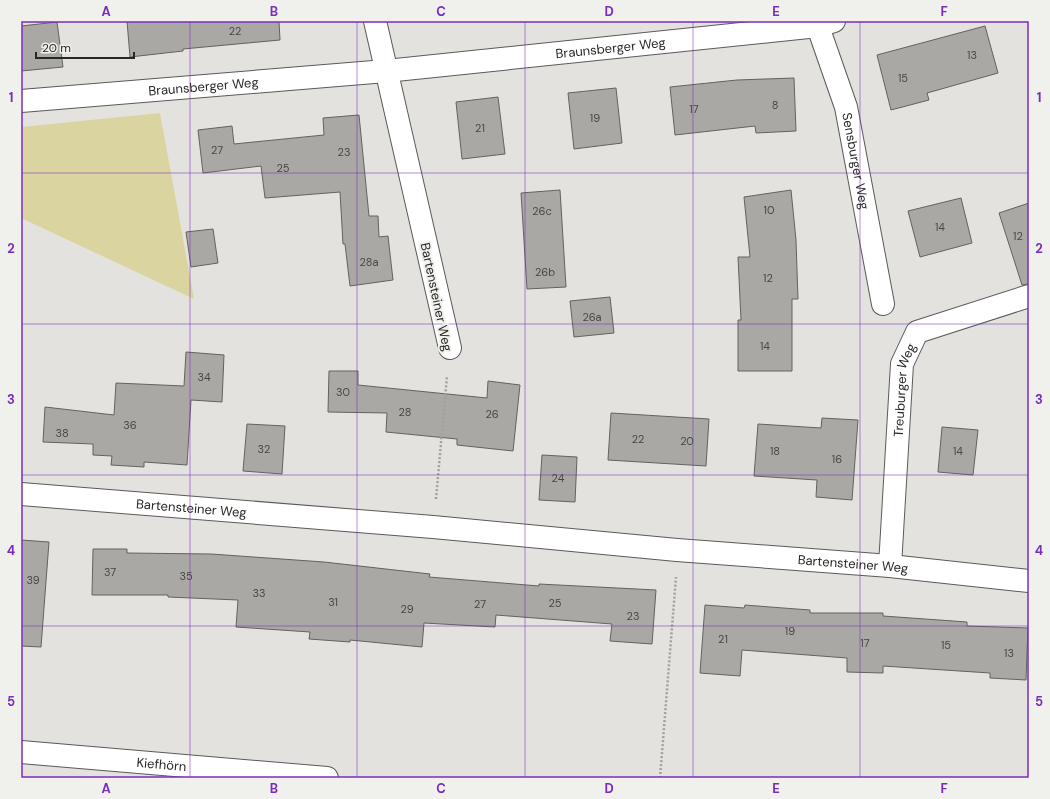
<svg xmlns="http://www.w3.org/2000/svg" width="1050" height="799" font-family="'DM Sans',sans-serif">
<rect width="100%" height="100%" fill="#e3e2df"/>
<!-- green -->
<polygon fill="#dad5a0" points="160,113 194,299 21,218 21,127"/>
<!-- building -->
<g fill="#a9a8a5" stroke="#62625e">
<polygon points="127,21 279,21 280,40 183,49 183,51 130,57"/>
<polygon points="57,22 63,67 21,71 21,26"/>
<polygon points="985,26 998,73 927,93 929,100 891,110 877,55"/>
<polygon points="794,78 796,131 756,133 755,126 675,135 670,87 737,80"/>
<polygon points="616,88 622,143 574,149 568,93"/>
<polygon points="498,97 505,154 462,159 456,102"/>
<polygon points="359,115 369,216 378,216 379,237 388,236 393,280 350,286 345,244 343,244 340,192 265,198 261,166 203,173 198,130 232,126 234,144 324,135 323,118"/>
<polygon points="560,190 566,287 527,289 521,193"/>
<polygon points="791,190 796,240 798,299 792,299 792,371 738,371 738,320 741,320 738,257 750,257 744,197"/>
<polygon points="961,198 972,243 920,257 908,211"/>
<polygon points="1029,203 1029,284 1022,285 999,213"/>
<polygon points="213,229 218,263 191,267 186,232"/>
<polygon points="610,297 614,333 574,337 570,301"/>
<polygon points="186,352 224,355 222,402 191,400 187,465 144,462 144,467 111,465 112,456 93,455 93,444 43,442 45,407 114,415 116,383 184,386"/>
<polygon points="329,371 358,371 358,385 487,398 488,381 520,385 513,451 457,445 457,439 386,432 387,413 328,412"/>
<polygon points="611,413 709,419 706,466 608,460"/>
<polygon points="822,418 858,420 852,500 816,497 817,480 754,476 758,424 821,428"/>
<polygon points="247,424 285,426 282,474 243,471"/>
<polygon points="942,427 978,430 973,475 938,472"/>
<polygon points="542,455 577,457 575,502 539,500"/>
<polygon points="21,540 49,542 41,647 21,646"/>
<polygon points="93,549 127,549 127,553 211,554 324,562 430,574 429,577 539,586 539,584 656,590 652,644 610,641 612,624 496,615 495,627 424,623 422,647 350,640 350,642 309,639 310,632 236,627 238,600 168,597 168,595 92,595"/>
<polygon points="705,605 744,608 745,605 770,607 810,610 810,613 883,613 883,616 967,622 967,626 1028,628 1026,680 990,678 990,673 883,666 883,673 847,672 847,658 742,650 740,676 700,673"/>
</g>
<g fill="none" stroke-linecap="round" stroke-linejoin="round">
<!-- street casing -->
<g stroke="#5a5a56" stroke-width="24">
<g id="street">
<polyline points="375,21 450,348"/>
<path id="s1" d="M816 21 846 107 883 304"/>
<path id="s2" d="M21 101 386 71 818 26 834 21"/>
<path id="s3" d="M21 494 433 527 677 550 890 566 1029 581"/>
<path id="s4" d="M890 566 902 364 917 332 1029 296"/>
<path id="s5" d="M21 752 327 778"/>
</g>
</g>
<!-- path -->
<g stroke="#a1a09e" stroke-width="2.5" stroke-dasharray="2 2" stroke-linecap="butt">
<polyline points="436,499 447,376"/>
<polyline points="660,778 676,577"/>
</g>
<!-- street -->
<use href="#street" stroke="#fff" stroke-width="22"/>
</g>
<!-- grid -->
<path fill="none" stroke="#7b2cbf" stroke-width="1" stroke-opacity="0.55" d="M190 21V778M357 21V778M525 21V778M693 21V778M860 21V778M21 173H1029M21 324H1029M21 475H1029M21 626H1029"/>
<g text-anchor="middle" stroke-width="4" stroke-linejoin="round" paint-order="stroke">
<!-- number labels -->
<g font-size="11" fill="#484746">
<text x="235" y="35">22</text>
<text x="972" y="59">13</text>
<text x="903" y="82">15</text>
<text x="775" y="109">8</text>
<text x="694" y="113">17</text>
<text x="595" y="122">19</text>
<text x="480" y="132">21</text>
<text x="217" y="154">27</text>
<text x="344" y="156">23</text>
<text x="283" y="172">25</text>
<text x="769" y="214">10</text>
<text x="542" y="215">26c</text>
<text x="940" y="231">14</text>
<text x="1018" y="240">12</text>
<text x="369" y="266">28a</text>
<text x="545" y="276">26b</text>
<text x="768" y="282">12</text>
<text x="592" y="321">26a</text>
<text x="765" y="350">14</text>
<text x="204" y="381">34</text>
<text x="343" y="396">30</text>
<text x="405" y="416">28</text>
<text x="492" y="418">26</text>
<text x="130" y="429">36</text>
<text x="62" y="437">38</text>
<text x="638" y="443">22</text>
<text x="687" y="445">20</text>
<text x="264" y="453">32</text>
<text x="775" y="455">18</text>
<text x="958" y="455">14</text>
<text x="837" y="463">16</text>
<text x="558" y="482">24</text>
<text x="110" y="576">37</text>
<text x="186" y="580">35</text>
<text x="33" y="584">39</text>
<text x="259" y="597">33</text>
<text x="333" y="606">31</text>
<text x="555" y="607">25</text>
<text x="480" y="608">27</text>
<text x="407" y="613">29</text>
<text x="633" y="620">23</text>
<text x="790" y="635">19</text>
<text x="723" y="643">21</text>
<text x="865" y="647">17</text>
<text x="946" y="649">15</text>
<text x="1009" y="657">13</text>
</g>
<!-- street labels -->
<g font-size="13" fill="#272726" stroke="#f0f0ec">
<text dy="5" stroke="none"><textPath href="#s2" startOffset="592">Braunsberger Weg</textPath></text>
<text dy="5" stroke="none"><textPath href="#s2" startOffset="183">Braunsberger Weg</textPath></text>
<text dy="5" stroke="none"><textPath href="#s1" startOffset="146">Sensburger Weg</textPath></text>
<text transform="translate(437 297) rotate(78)" y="5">Bartensteiner Weg</text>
<text dy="5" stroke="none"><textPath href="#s4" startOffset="177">Treuburger Weg</textPath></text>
<text dy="5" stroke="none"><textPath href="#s3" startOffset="171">Bartensteiner Weg</textPath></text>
<text dy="5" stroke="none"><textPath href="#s3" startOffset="835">Bartensteiner Weg</textPath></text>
<text dy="5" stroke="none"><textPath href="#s5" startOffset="141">Kiefhörn</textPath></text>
</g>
</g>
<!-- border -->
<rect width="1050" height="799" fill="none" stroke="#f0f0ec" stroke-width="44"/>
<!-- scale -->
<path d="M36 52v6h98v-6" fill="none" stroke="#272726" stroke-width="2"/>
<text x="42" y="52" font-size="12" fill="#272726" stroke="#f0f0ec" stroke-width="3" paint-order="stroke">20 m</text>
<rect x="22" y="22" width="1006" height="755" fill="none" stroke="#7b2cbf" stroke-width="1.5"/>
<g font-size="13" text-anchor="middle" font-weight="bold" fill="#7b2cbf">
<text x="106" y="16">A</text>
<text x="274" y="16">B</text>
<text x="441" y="16">C</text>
<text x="609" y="16">D</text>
<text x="776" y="16">E</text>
<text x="944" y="16">F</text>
<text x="11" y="102">1</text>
<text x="1039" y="102">1</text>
<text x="11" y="253">2</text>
<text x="1039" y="253">2</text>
<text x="11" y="404">3</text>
<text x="1039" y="404">3</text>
<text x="11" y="555">4</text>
<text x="1039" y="555">4</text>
<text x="11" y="706">5</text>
<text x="1039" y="706">5</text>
<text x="106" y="793">A</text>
<text x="274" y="793">B</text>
<text x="441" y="793">C</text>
<text x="609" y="793">D</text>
<text x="776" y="793">E</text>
<text x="944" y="793">F</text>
</g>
</svg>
